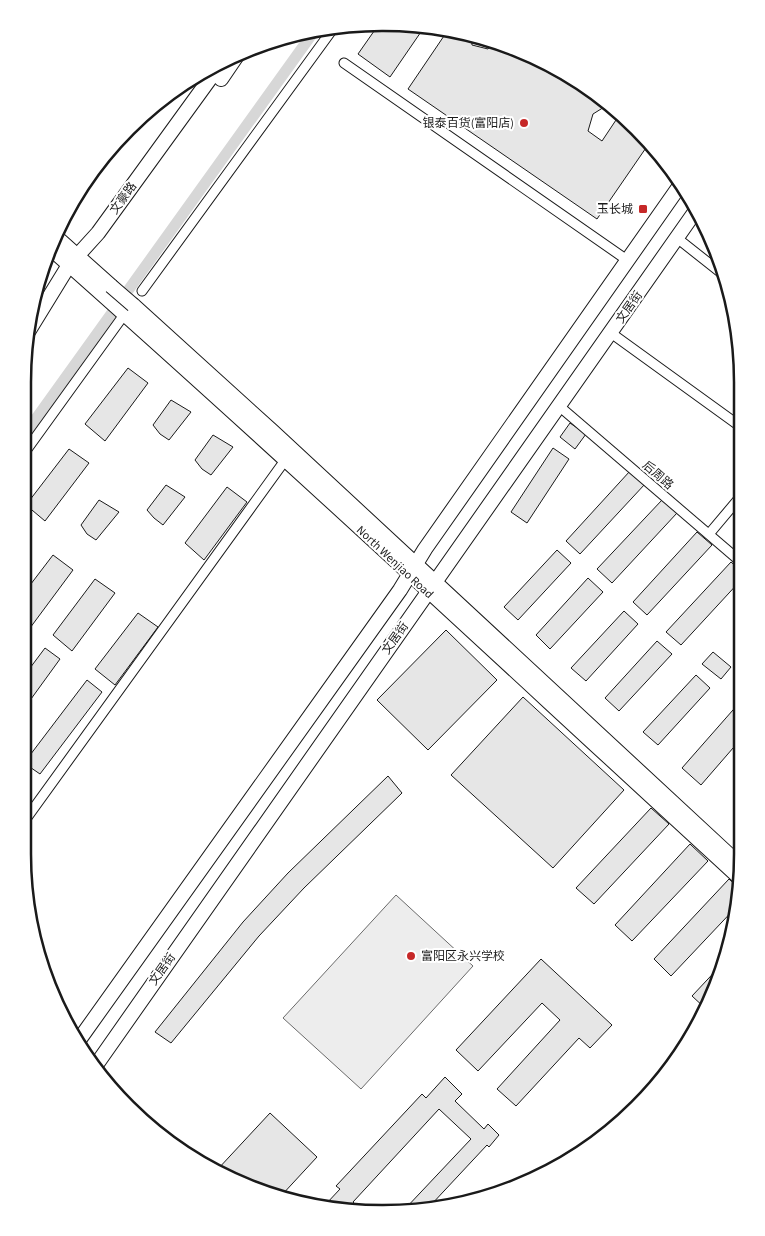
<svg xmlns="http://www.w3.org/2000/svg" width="765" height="1236" font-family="'Source Sans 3','Noto Sans SC',sans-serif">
<rect width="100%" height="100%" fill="#fff"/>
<!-- built -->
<polygon fill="#ededed" stroke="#6a6a6a" points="396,895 473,966 361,1089 283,1018"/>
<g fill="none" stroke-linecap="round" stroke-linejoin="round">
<!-- canal -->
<polyline stroke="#d7d7d7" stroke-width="11" points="25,434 315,30"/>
</g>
<!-- building -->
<g fill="#e6e6e6" stroke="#1a1a1a">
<polygon points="406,23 425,26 390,77 358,54 379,24"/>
<polygon points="448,30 471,34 472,45 488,49 493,41 541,60 601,97 609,104 593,114 588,131 602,141 620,114 650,142 597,219 408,89"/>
<polygon points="128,368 148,383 105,441 85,424"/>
<polygon points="171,400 191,412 169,440 160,434 153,425"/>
<polygon points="570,423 586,434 575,449 560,437"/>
<polygon points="213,435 233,447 211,475 202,469 195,460"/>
<polygon points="553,448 569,459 527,523 511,512"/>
<polygon points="69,449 89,463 45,521 26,505"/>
<polygon points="630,471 645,484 580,554 566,541"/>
<polygon points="166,485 185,497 163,525 154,518 147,510"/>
<polygon points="227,487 247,502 204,560 185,543"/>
<polygon points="99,500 119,512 96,540 87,534 81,525"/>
<polygon points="662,500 677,513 612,583 597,569"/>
<polygon points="697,532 712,545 647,615 633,602"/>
<polygon points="557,550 571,563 518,620 504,607"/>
<polygon points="53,555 73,570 30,628 24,623 24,593"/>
<polygon points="731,562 741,571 741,580 681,645 666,632"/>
<polygon points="588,578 603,592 550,649 536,635"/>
<polygon points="95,579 115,593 72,651 53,635"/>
<polygon points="624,611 638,624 586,681 571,668"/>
<polygon points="138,613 158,627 115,685 95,669"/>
<polygon points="446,630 497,680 428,750 377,700"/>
<polygon points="657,641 672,654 619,711 605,698"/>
<polygon points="45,648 60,659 31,699 23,693 24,676"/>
<polygon points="713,652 731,667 721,679 702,664"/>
<polygon points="696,675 710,688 658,745 643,732"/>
<polygon points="87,680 102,692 40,774 24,763"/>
<polygon points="523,697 624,790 553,868 451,775"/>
<polygon points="740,702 740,740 701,785 682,768"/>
<polygon points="388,776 402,793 304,888 259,936 171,1043 155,1032 243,922 288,873"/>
<polygon points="651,808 669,824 594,904 576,888"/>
<polygon points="690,844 708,861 632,941 615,925"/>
<polygon points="729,879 740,889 739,904 671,976 654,959"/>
<polygon points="541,959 612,1025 590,1048 579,1038 516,1106 497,1089 560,1020 542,1003 478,1071 456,1050"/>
<polygon points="723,963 715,991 705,1008 692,996"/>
<polygon points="445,1077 462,1094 455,1101 484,1129 488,1124 499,1135 489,1147 487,1145 430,1206 404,1210 471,1139 439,1109 353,1202 361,1210 326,1204 340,1189 336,1186 422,1094 426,1098"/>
<polygon points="270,1113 317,1157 280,1197 267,1194 217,1170"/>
</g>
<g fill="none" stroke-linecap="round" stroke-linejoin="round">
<!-- street casing -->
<g stroke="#1a1a1a" stroke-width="11">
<g id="street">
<polyline points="344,63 627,260"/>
<polyline points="677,238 725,276"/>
<polyline points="142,291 335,26"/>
<polyline points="611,333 741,427"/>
<polyline points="559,406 741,562"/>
<polyline points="25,452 121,319"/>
<polyline points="709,534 741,496"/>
<polyline points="23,823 286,459"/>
</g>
</g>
<!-- secondary casing -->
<g stroke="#1a1a1a" stroke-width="16">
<g id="secondary">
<polyline points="221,79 238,54"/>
<polyline points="55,236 111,286"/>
<path d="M49 247C283 454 510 667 740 878"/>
<polyline points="133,305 272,431 740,865"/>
<polyline points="26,335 69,265 98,233 222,62"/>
<polyline points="79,1040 400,590 425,549 681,184"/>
<polyline points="94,1068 697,209"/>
</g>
</g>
<!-- street -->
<use href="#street" stroke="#fff" stroke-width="9"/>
<!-- secondary -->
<use href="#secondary" stroke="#fff" stroke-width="14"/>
<!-- secondary-bridge casing -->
<g stroke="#1a1a1a" stroke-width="16" stroke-linecap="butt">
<polyline id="secondary-bridge" points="111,286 133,305"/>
</g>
<!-- secondary-bridge -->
<use href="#secondary-bridge" stroke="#fff" stroke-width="14"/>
</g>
<!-- markers -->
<g fill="#c62828" stroke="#fff" stroke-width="2">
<circle cx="524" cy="123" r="5"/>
<rect x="638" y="204" width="10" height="10" rx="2.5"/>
<circle cx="411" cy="956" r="5"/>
</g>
<g text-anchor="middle" stroke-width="4" stroke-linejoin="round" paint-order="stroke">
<!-- poi labels -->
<g font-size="12" fill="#1a1a1a" stroke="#fff" text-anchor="end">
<text x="514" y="127">银泰百货(富阳店)</text>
<text x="633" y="213">玉长城</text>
<text x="421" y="960" text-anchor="start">富阳区永兴学校</text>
</g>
<!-- street labels -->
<g font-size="12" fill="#1a1a1a" stroke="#fff">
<text transform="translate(123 198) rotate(-54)" y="4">文豪路</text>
<text transform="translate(629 307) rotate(-55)" y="4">文居街</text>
<text transform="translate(658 475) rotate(41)" y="4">后周路</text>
<text transform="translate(395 562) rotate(43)" y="4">North Wenjiao Road</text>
<text transform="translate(395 638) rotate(-55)" y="4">文居街</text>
<text transform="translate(162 969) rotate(-55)" y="4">文居街</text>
</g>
</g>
<!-- crop -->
<path d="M0 0H765V1236H0ZM382 31H383A351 351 0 0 1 734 382V854A351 351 0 0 1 383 1205H382A351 351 0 0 1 31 854V382A351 351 0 0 1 382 31Z" fill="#fff" fill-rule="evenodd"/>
<path fill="none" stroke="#1a1a1a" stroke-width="2.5" d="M382 31H383A351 351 0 0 1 734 382V854A351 351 0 0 1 383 1205H382A351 351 0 0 1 31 854V382A351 351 0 0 1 382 31Z"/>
</svg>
